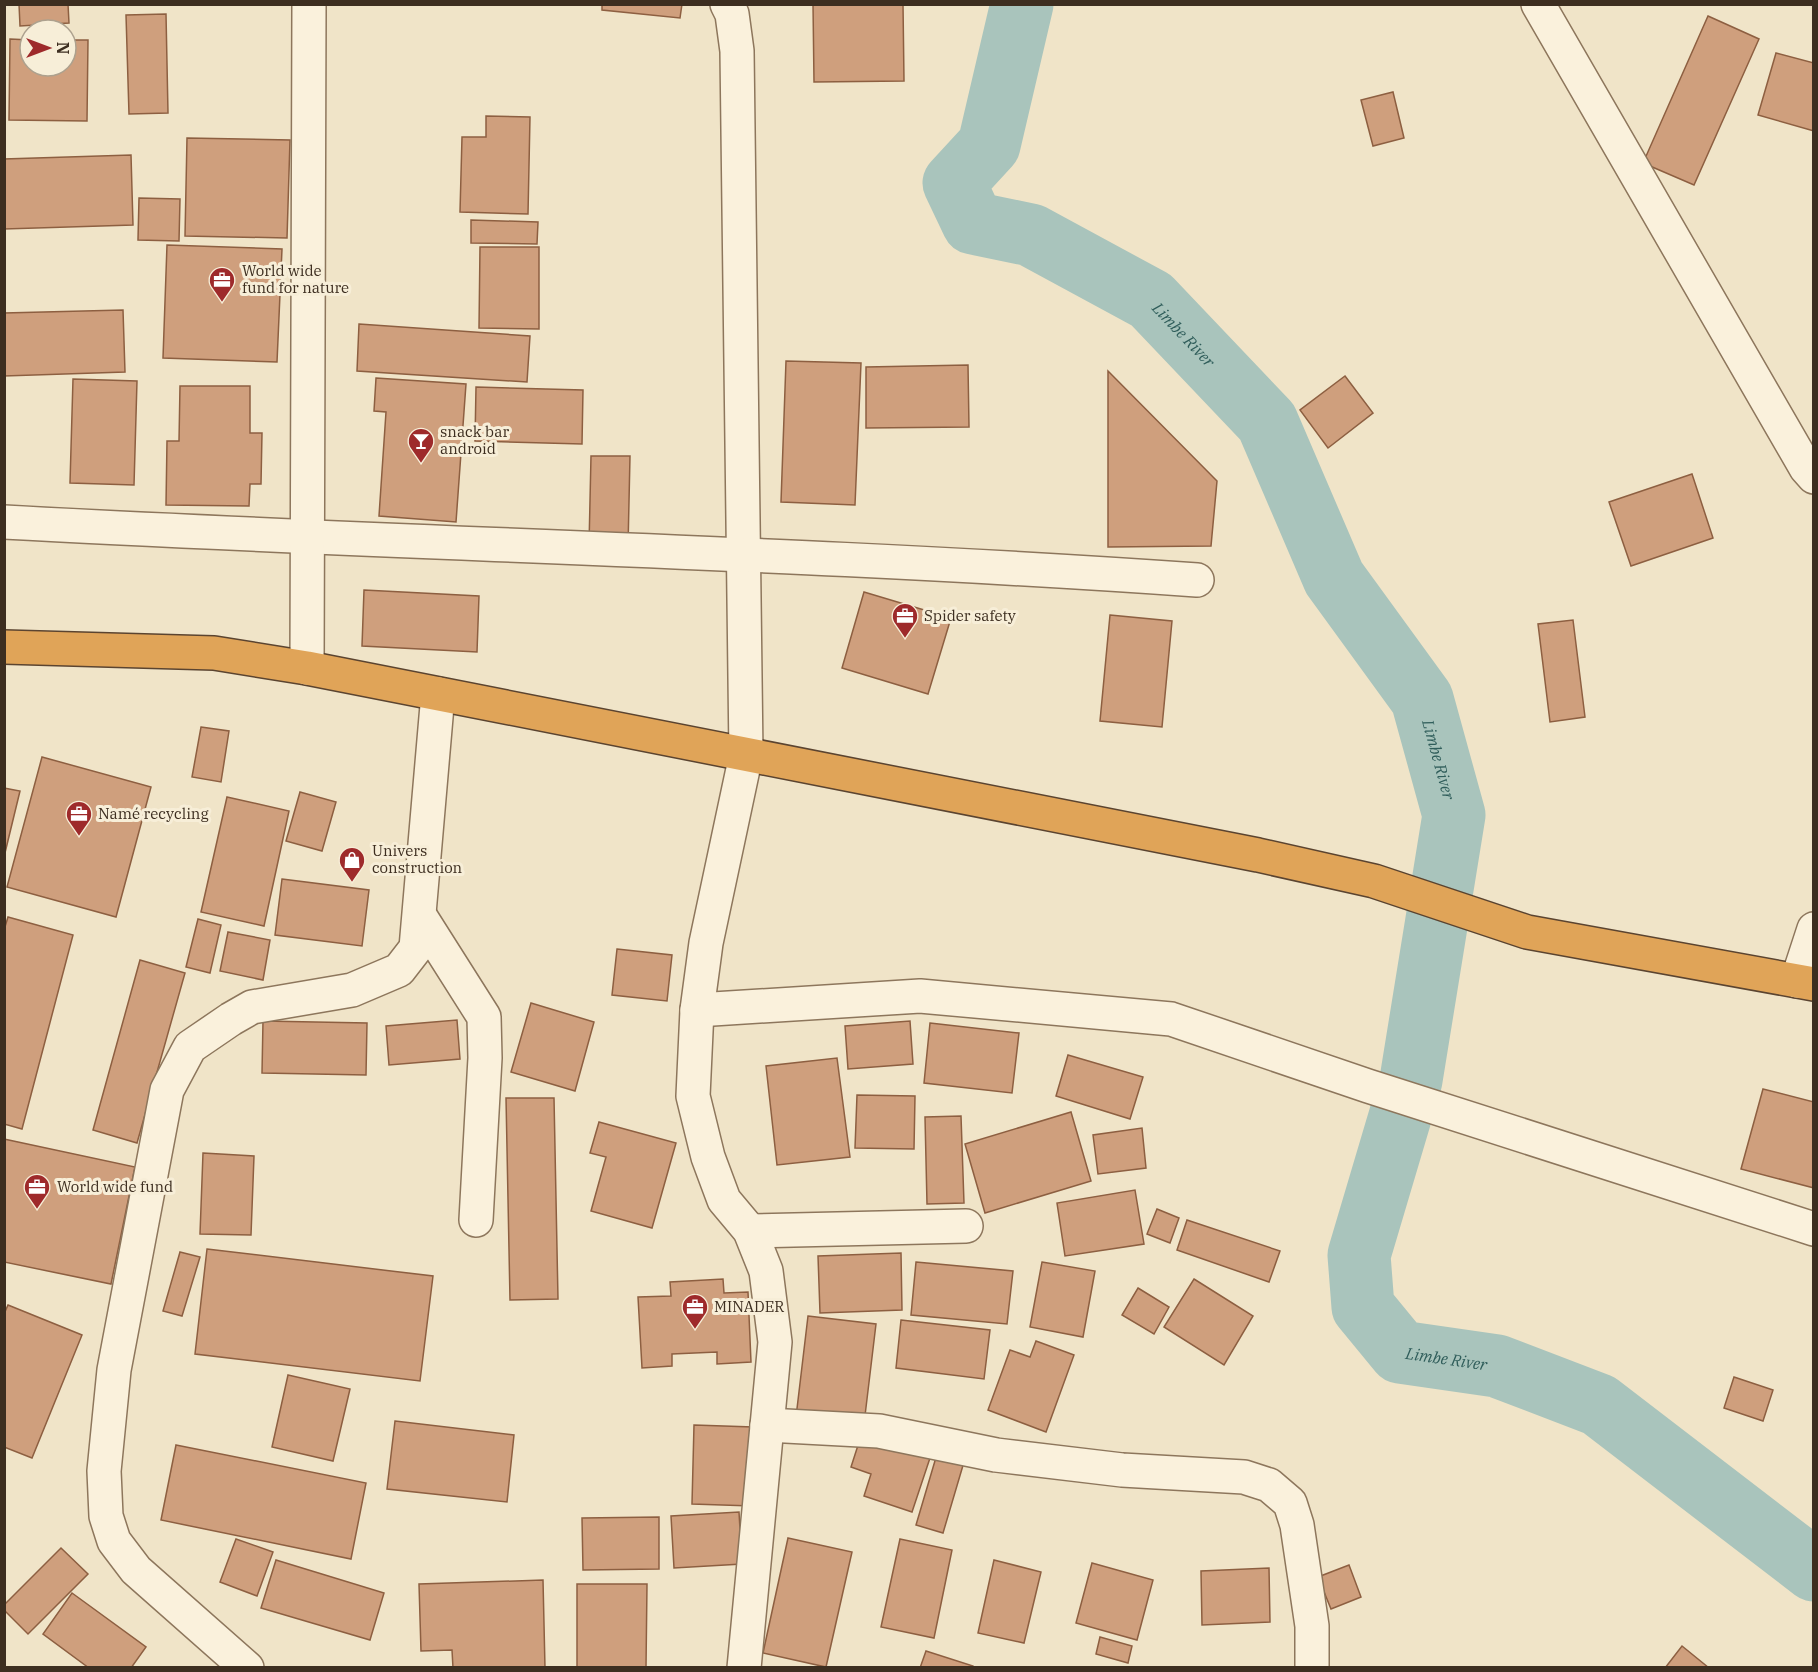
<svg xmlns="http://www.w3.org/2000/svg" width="1818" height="1672" font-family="'IBM Plex Serif',serif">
<rect width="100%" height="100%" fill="#f0e4c8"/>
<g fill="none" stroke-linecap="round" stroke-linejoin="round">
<!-- river -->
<path stroke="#a9c4bc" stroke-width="63" id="s1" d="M1022 4 989 145 954 183 973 223 1031 235 1151 300 1267 422 1334 578 1422 699 1454 815 1411 1080 1359 1255 1363 1307 1400 1352 1497 1366 1599 1405 1814 1570"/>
</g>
<!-- building -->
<g fill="#cf9f7d" stroke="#8d5f41" stroke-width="1.5">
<polygon points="19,4 68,4 69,23 20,26"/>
<polygon points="602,4 682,4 680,18 602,10"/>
<polygon points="813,4 903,4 904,81 814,82"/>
<polygon points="166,14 168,113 129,114 126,15"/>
<polygon points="1708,16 1759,39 1694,185 1643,163"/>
<polygon points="10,39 30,40 30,66 66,66 66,40 88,40 87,121 9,120"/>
<polygon points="1776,53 1814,63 1814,131 1758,115"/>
<polygon points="1393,92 1404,138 1373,146 1361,100"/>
<polygon points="486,116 530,117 528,214 460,212 462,137 486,137"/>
<polygon points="187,138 290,140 287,238 185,236"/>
<polygon points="131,155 133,225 4,229 4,159"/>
<polygon points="139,198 180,199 179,241 138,240"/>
<polygon points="471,220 538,222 537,244 471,243"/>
<polygon points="167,245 282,249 277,362 163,358"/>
<polygon points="480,247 539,247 539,329 479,328"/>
<polygon points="123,310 125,372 4,376 4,313"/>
<polygon points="359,324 530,336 527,382 357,371"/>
<polygon points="786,361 861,363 855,505 781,502"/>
<polygon points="968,365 969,427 866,428 866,367"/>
<polygon points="1108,371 1217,481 1211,546 1108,547"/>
<polygon points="1345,376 1373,413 1328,448 1300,410"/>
<polygon points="376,378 466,384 456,522 379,516 386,412 374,411"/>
<polygon points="73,379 137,381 134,485 70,483"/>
<polygon points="180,386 250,386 250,433 262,433 261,484 250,484 249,506 166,505 167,441 179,441"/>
<polygon points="476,387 583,390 582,444 475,441"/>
<polygon points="591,456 630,456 628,547 589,546"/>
<polygon points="1692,474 1713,538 1631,566 1609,502"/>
<polygon points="364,590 479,596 477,652 362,646"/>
<polygon points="864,592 951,618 928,694 842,668"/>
<polygon points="1110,615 1172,621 1162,727 1100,721"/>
<polygon points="1573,620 1585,717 1550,722 1538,624"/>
<polygon points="201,727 229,731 221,782 192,777"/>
<polygon points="42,757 151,787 116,917 7,887"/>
<polygon points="4,788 20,791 4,857"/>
<polygon points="300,792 336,802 322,851 286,841"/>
<polygon points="227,797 289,811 264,926 201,912"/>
<polygon points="282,879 369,890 362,946 275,935"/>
<polygon points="8,917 73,935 22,1129 4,1124 4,930"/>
<polygon points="198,919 221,925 210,973 186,967"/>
<polygon points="228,932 270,940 263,980 220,971"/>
<polygon points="617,949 672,955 667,1001 612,995"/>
<polygon points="140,960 185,973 137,1143 93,1130"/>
<polygon points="531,1003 594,1022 575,1091 511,1072"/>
<polygon points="457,1020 460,1059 389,1065 386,1026"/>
<polygon points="263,1021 367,1023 366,1075 262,1073"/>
<polygon points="910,1021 913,1064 848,1069 845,1026"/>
<polygon points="930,1023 1019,1033 1012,1093 924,1083"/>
<polygon points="1068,1055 1143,1077 1130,1119 1056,1096"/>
<polygon points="837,1058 850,1157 777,1165 766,1066"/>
<polygon points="1763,1089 1814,1102 1814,1188 1741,1169"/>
<polygon points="857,1095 915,1096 914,1149 855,1148"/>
<polygon points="506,1098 554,1098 558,1299 510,1300"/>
<polygon points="1071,1112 1091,1181 985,1213 965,1144"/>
<polygon points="961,1116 964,1203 927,1204 925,1117"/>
<polygon points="599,1122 676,1143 652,1228 591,1211 606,1157 590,1153"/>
<polygon points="1142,1128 1146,1168 1098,1174 1093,1135"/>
<polygon points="4,1139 135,1167 111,1284 4,1262"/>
<polygon points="203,1153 254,1156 251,1235 200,1234"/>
<polygon points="1135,1190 1144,1244 1065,1256 1057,1203"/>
<polygon points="1157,1209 1179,1218 1170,1243 1147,1234"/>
<polygon points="1187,1220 1280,1251 1269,1282 1177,1250"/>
<polygon points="207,1249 433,1276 420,1381 195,1354"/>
<polygon points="180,1252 200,1257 182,1316 163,1311"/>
<polygon points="901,1253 902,1310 820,1313 818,1256"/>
<polygon points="916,1262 1013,1271 1007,1324 911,1315"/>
<polygon points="1042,1262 1095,1271 1083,1337 1030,1327"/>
<polygon points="723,1279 724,1293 748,1292 751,1362 717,1364 717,1352 672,1354 672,1366 642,1368 638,1297 671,1296 670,1282"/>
<polygon points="1194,1279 1253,1316 1224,1365 1164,1327"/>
<polygon points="1138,1288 1169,1307 1154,1334 1122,1315"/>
<polygon points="8,1305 82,1335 32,1458 4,1447 4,1314"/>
<polygon points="808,1316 876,1324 864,1424 796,1417"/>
<polygon points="901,1320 990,1330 984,1379 896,1368"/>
<polygon points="1036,1341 1074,1355 1046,1432 988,1410 1010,1350 1030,1357"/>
<polygon points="288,1375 350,1389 333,1461 272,1447"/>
<polygon points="1734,1377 1773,1390 1763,1421 1724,1408"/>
<polygon points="395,1421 514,1435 507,1502 387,1489"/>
<polygon points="694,1425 753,1427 752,1506 692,1504"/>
<polygon points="861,1436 930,1458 912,1512 864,1496 871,1474 851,1467"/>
<polygon points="176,1445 366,1483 351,1559 161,1520"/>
<polygon points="937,1454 964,1462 943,1533 916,1525"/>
<polygon points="739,1512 742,1564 674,1568 671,1516"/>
<polygon points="659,1517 659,1569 583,1570 582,1518"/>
<polygon points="788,1538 852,1552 826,1667 763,1653"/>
<polygon points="236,1539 273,1552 257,1596 220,1582"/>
<polygon points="900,1539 952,1550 934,1638 881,1627"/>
<polygon points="61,1548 88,1574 28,1634 4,1610 4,1605"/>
<polygon points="276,1560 384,1593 370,1640 261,1608"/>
<polygon points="994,1560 1041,1572 1024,1643 978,1633"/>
<polygon points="1092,1563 1153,1580 1137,1640 1076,1623"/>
<polygon points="1349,1565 1361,1597 1331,1609 1318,1577"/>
<polygon points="1269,1568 1270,1622 1202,1625 1201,1571"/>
<polygon points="543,1580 545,1668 453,1668 452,1650 421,1651 419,1584"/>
<polygon points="577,1584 647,1584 646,1668 577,1668"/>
<polygon points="72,1593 146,1647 131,1668 89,1668 43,1634"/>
<polygon points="1100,1637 1132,1646 1128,1663 1096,1654"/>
<polygon points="1682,1646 1709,1668 1665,1668"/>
<polygon points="926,1651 973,1666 973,1668 920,1668"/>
</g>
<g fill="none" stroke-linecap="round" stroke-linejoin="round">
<!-- minor casing -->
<g stroke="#8d765c" stroke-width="36">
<g id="minor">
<polyline points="727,4 732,14 737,51 746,755 706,943 697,1010 693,1096 708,1157 724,1200 750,1231 766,1271 775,1342 744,1668"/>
<polyline points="1538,4 1806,468 1814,477"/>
<path d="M4 522C402 544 800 552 1197 580"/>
<polyline points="307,668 309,4"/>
<polyline points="420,916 484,1017 485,1058 476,1220"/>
<polyline points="1797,981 1814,929"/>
<polyline points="697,1010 920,996 1171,1019 1368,1086 1814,1229"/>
<polyline points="750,1231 966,1226"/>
<polyline points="767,1425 879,1431 996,1455 1122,1470 1244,1477 1269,1485 1290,1503 1297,1525 1312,1626 1312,1668"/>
<polyline points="247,1668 136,1570 114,1541 106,1516 104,1471 114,1370 167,1090 190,1047 231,1019 252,1007 352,990 399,970 416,948 438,694"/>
</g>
</g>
<!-- highway casing -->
<g stroke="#5b4430" stroke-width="36">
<polyline id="highway" points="4,647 214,653 307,668 1258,855 1374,881 1527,932 1814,984"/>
</g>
<!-- minor -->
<use href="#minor" stroke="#faf1dc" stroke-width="33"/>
<!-- highway -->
<use href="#highway" stroke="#e0a458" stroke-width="33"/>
</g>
<!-- icons -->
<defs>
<g id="office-pin" transform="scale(1.35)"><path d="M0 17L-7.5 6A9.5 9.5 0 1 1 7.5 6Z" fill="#9e2a2b" stroke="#f7eed8"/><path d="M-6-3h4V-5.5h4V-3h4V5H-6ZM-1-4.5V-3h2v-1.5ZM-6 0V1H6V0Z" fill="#fff"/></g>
<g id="bar-pin" transform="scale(1.35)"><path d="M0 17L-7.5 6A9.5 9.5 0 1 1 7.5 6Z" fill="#9e2a2b" stroke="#f7eed8"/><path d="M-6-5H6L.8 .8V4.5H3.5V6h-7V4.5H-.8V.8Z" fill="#fff"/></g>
<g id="shop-pin" transform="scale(1.35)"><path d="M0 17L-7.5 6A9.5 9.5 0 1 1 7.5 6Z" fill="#9e2a2b" stroke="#f7eed8"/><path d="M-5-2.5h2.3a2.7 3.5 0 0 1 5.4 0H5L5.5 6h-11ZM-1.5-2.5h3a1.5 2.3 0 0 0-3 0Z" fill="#fff"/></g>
</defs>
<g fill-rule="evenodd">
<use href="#office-pin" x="222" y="280"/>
<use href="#bar-pin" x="421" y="441"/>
<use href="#office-pin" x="905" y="616"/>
<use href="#office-pin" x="79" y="814"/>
<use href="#shop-pin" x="352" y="860"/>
<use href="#office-pin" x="37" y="1187"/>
<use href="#office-pin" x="695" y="1307"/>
</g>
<g text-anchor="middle" stroke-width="6" stroke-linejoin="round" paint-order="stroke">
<!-- poi labels -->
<g font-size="15" fill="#3d2e20" stroke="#f7eed8" text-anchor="start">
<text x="242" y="276">World wide<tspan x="242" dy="17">fund for nature</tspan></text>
<text x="440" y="437">snack bar<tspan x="440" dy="17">android</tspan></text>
<text x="924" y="621">Spider safety</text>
<text x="98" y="819">Namé recycling</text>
<text x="372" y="856">Univers<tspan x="372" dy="17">construction</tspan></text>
<text x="57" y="1192">World wide fund</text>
<text x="714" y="1312">MINADER</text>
</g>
<!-- water labels -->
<g font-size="16" font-style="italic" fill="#2f5d5a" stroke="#f7eed8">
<text dy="6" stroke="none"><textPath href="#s1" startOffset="484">Limbe River</textPath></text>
<text dy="6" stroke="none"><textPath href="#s1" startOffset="987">Limbe River</textPath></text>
<text dy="6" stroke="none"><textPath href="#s1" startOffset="1653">Limbe River</textPath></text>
</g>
</g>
<!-- border -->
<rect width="1818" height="1672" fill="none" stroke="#3d2e20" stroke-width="12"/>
<!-- north arrow -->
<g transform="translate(48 48) rotate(90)"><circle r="28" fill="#f7eed8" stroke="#ada18e" stroke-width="1.5"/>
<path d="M0-4.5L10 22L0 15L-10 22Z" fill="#9e2a2b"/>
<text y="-9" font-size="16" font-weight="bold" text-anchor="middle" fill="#3d2e20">N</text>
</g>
</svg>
